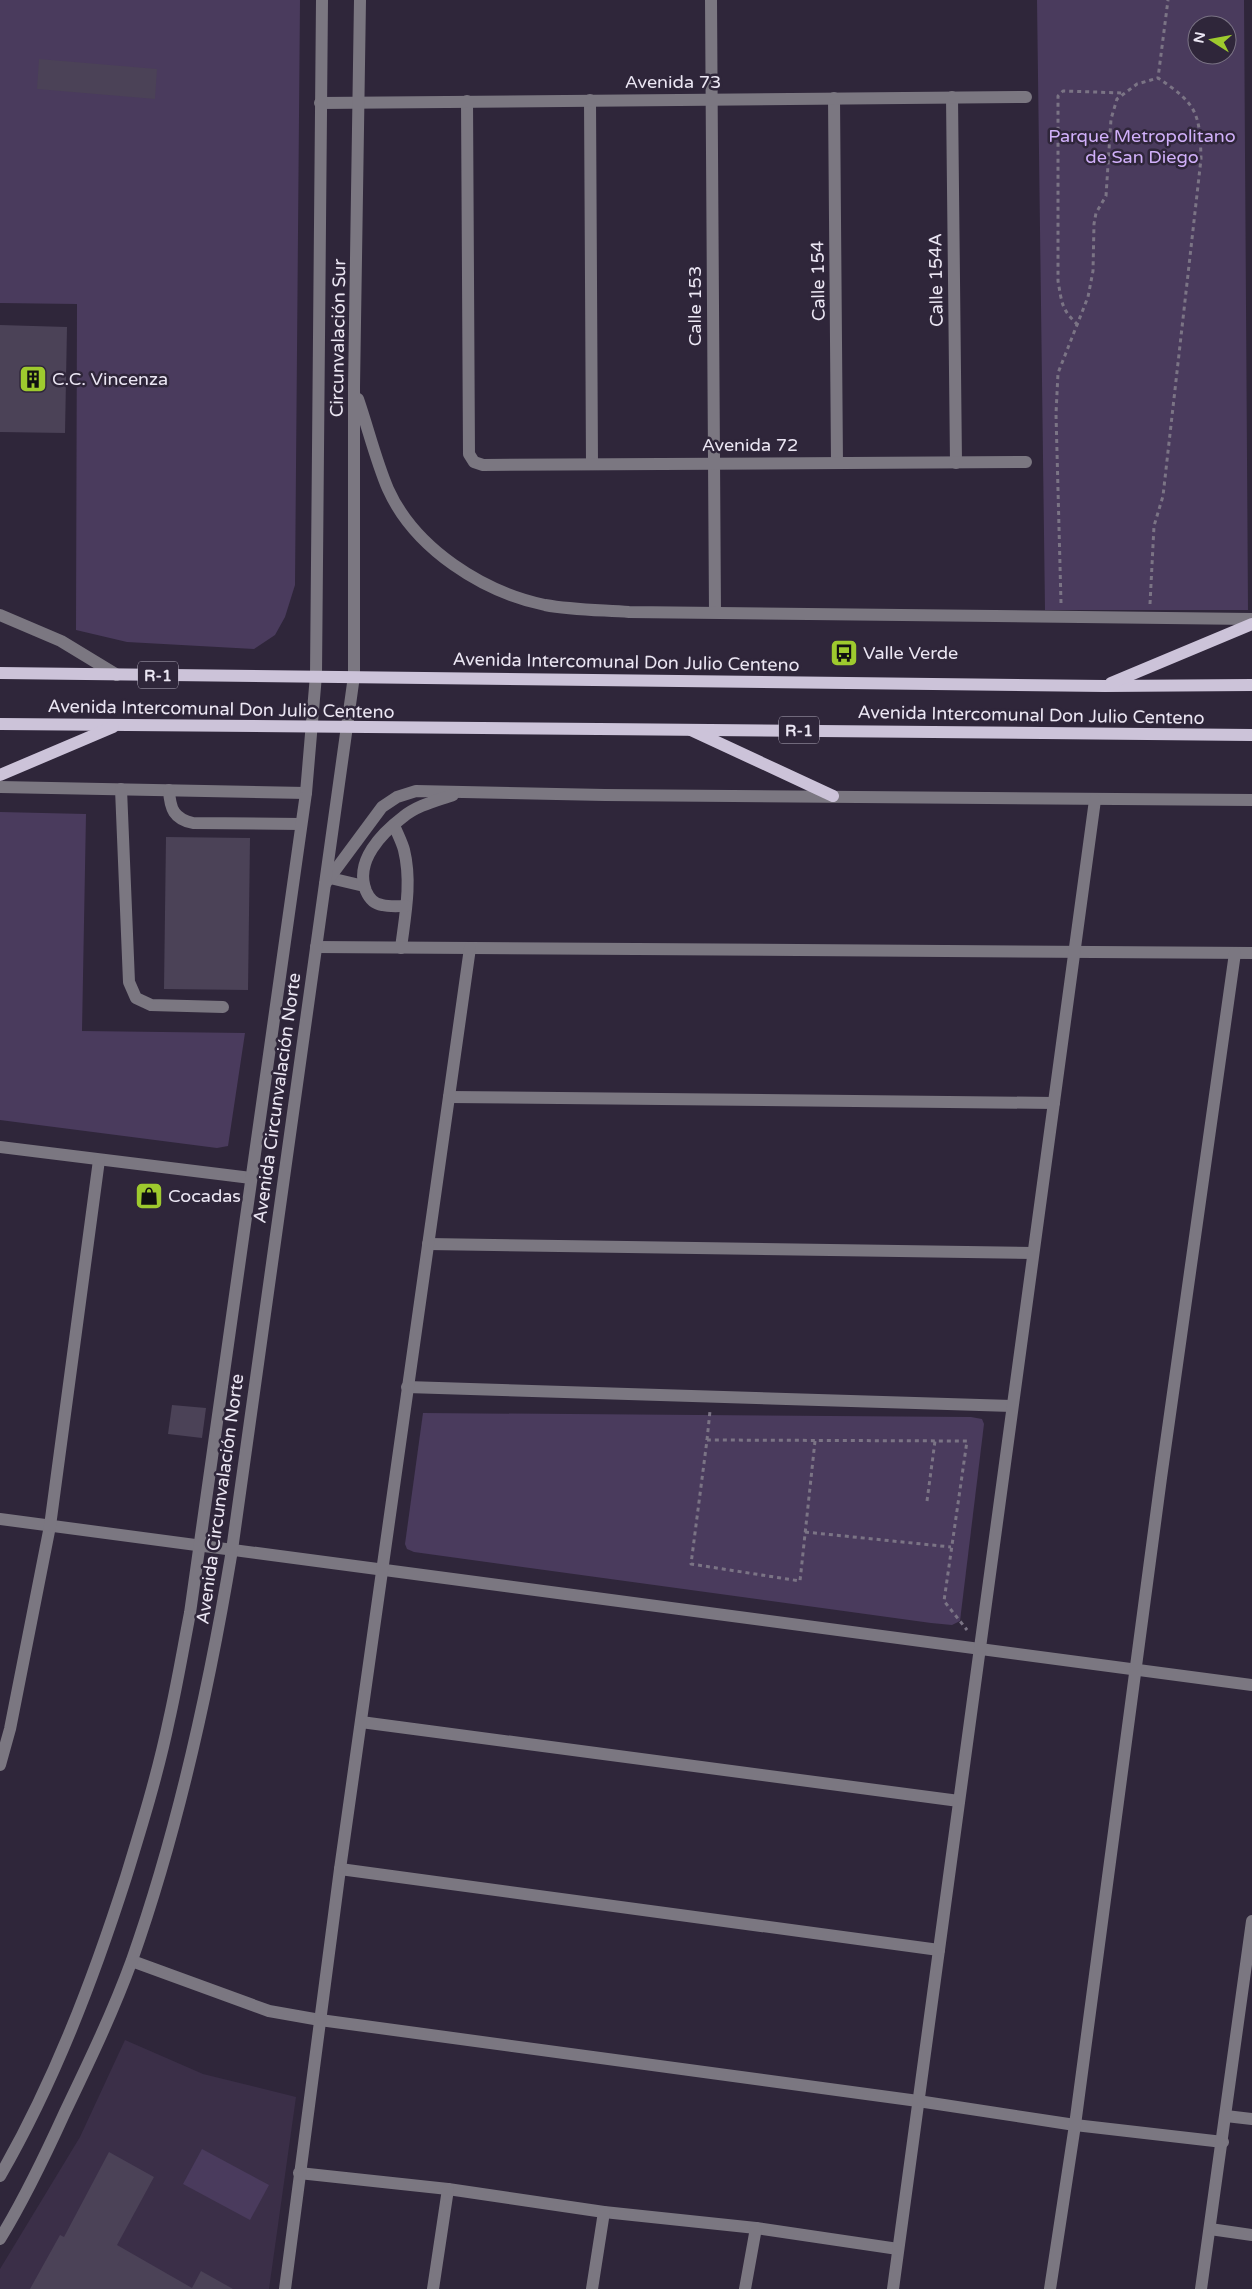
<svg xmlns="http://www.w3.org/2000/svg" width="1252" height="2289" font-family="'Varela Round',sans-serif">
<rect width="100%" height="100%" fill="#2f263a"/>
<!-- built -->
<polygon fill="#3b2f48" points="125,2040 203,2074 296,2097 269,2289 0,2289 0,2269 80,2137"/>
<!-- green -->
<g fill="#4a3b5d" fill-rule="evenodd">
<polygon points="0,0 300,0 295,585 285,617 275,635 254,649 127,642 76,630 77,304 0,303"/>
<path d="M1037 0H1244L1248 610H1045ZM1197 25H1227V55H1197Z"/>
<polygon points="0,812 86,814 82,1031 245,1033 228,1146 217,1148 0,1120"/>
<polygon points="423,1413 971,1417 982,1419 984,1424 960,1621 952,1625 931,1623 414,1552 407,1549 405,1544"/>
<polygon points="202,2149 269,2185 250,2220 183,2184"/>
</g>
<!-- building -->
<g fill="#4b4257">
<polygon points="39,59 157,69 155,99 37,89"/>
<polygon points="0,325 67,327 65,433 0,432"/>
<polygon points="166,837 250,838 248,990 164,989"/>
<polygon points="172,1405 206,1408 202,1438 168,1434"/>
<polygon points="109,2152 154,2177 117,2245 192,2288 201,2271 233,2289 30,2289 60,2235 64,2237"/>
</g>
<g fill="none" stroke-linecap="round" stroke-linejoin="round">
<!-- path -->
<g stroke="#7b7485" stroke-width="3" stroke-dasharray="4 4" stroke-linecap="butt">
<path d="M1078 325C1061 309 1062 303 1058 281V96L1063 91 1124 93"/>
<polyline points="1061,603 1056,414 1058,373 1088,297 1093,271 1094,224 1096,213 1106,196 1111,119 1117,99 1137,84 1158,78"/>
<path d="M1150 604 1154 526 1163 496 1201 159C1200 113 1197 104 1158 78L1168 0"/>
<polyline points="707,1440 710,1411"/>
<polyline points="815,1441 800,1581 691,1564 707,1440 967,1441 944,1601 967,1630"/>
<polyline points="927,1501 935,1441"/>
<polyline points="805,1532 951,1547"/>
</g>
<!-- minor -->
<g stroke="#7b7781" stroke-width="12">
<polyline points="711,0 715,612"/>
<polyline points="952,97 956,463"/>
<polyline points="834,98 837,463"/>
<polyline points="590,100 592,463"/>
<polyline points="467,101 469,454 474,462 483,465 1026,462"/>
<polyline points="320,103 1026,97"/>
<path d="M358 399C368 428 376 461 388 489 415 549 483 592 545 605 572 610 602 610 629 612L1252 619"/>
<polyline points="0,615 61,641 117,675"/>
<polyline points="0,787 306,793"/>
<polyline points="121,789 129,982 136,998 151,1005 223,1007"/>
<path d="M169 790C170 809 174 819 193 823L301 824"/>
<path d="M394 825C397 833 402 842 404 850 412 882 405 916 401 948"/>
<polyline points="330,878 364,886"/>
<polyline points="325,884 382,807 397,797 416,791 605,795 1252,800"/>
<path d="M406 906C398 906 390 907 382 905 374 904 369 898 366 891 354 861 382 833 403 817 418 805 436 801 453 795"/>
<polyline points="316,947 1252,953"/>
<polyline points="449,1097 1054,1103"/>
<polyline points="0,1147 251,1178"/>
<polyline points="428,1244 1033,1253"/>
<polyline points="407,1387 1012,1406"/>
<polyline points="0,1519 1252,1685"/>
<polyline points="361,1722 959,1801"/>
<polyline points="0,1765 10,1729 50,1526 99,1160"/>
<polyline points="340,1869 939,1950"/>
<polyline points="132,1961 269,2011 320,2020 918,2101 1075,2125 1223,2142"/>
<polyline points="1226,2116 1252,2119"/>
<polyline points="299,2173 448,2189 604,2212 756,2228 898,2249"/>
<path d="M0 2176C54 2082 93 1980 126 1877 142 1825 158 1773 169 1720 177 1685 183 1649 190 1613L306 793 316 675 322 0"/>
<polyline points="1210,2229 1252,2235"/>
<path d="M0 2239C25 2198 45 2156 65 2112 89 2062 113 2012 132 1960 179 1827 209 1689 232 1550L354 676V387L360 0"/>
<polyline points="285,2289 340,1869 470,948"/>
<polyline points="433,2289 448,2189"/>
<polyline points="592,2289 604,2212"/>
<polyline points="745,2289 756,2228"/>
<polyline points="893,2289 1095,800"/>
<polyline points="1050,2289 1075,2125 1161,1478 1235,953"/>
<polyline points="1201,2289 1252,1921"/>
</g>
<!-- major -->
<g stroke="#ccc3d9" stroke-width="12">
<polyline points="0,673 1105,686 1252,685"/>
<polyline points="1111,683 1252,624"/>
<path d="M0 724C417 728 835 730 1252 735"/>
<polyline points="691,730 833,796"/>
<polyline points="0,775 113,727"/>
</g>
</g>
<!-- icons -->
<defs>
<g id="building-square" transform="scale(1.4375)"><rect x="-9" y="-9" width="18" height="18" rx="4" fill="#9eca2e" stroke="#2f263a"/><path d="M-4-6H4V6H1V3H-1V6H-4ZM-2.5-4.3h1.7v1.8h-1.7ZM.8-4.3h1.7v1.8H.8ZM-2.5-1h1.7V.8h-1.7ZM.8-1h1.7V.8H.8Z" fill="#111"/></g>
<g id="bus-square" transform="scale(1.4375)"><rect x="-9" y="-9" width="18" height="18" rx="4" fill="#9eca2e" stroke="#2f263a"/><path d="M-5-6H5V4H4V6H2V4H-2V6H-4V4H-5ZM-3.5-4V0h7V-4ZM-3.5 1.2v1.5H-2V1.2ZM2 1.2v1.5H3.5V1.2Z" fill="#111"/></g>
<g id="shop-square" transform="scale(1.4375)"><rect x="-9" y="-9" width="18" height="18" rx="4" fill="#9eca2e" stroke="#2f263a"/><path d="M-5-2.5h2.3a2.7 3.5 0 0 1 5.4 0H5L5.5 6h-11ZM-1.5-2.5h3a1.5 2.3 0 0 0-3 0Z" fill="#111"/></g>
</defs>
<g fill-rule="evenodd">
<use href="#building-square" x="33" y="379"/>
<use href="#bus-square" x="844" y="653"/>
<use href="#shop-square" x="149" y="1196"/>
</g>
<g text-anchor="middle" stroke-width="5" stroke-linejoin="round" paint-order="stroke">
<!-- shield labels -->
<g fill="#2f263a" stroke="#b3acbc" stroke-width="1">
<rect x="138" y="661.5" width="40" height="27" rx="4"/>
<rect x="779" y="716.5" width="40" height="27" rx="4"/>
</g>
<g font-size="16" font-weight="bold" fill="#ebe6f3">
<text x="158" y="681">R-1</text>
<text x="799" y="736">R-1</text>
</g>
<!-- street labels -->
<g font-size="18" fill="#ebe6f3" stroke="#2f263a">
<text x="673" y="88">Avenida 73</text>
<text transform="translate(936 280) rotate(-91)" y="6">Calle 154A</text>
<text transform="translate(818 281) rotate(-91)" y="6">Calle 154</text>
<text transform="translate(695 306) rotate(-90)" y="6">Calle 153</text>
<text transform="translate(338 338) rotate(-89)" y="6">Circunvalación Sur</text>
<text x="750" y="451">Avenida 72</text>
<text transform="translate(626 662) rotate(1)" y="6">Avenida Intercomunal Don Julio Centeno</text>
<text transform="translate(221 709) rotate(1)" y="6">Avenida Intercomunal Don Julio Centeno</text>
<text transform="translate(1031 715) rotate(1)" y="6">Avenida Intercomunal Don Julio Centeno</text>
<text transform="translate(277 1098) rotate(-82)" y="6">Avenida Circunvalación Norte</text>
<text transform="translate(220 1499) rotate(-82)" y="6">Avenida Circunvalación Norte</text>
</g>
<!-- park labels -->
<g font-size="18" fill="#d1b0fa" stroke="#2f263a">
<text x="1142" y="142">Parque Metropolitano<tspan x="1142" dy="21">de San Diego</tspan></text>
</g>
<!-- poi labels -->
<g font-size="18" fill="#ebe6f3" stroke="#2f263a" text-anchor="start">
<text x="52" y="385">C.C. Vincenza</text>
<text x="863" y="659">Valle Verde</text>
<text x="168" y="1202">Cocadas</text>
</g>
</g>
<!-- north arrow -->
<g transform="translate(1212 40) rotate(281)"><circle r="24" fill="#2f263a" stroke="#7a7384"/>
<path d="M0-4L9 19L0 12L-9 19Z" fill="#9eca2e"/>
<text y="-8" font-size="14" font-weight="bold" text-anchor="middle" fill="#ebe6f3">N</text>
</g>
</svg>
